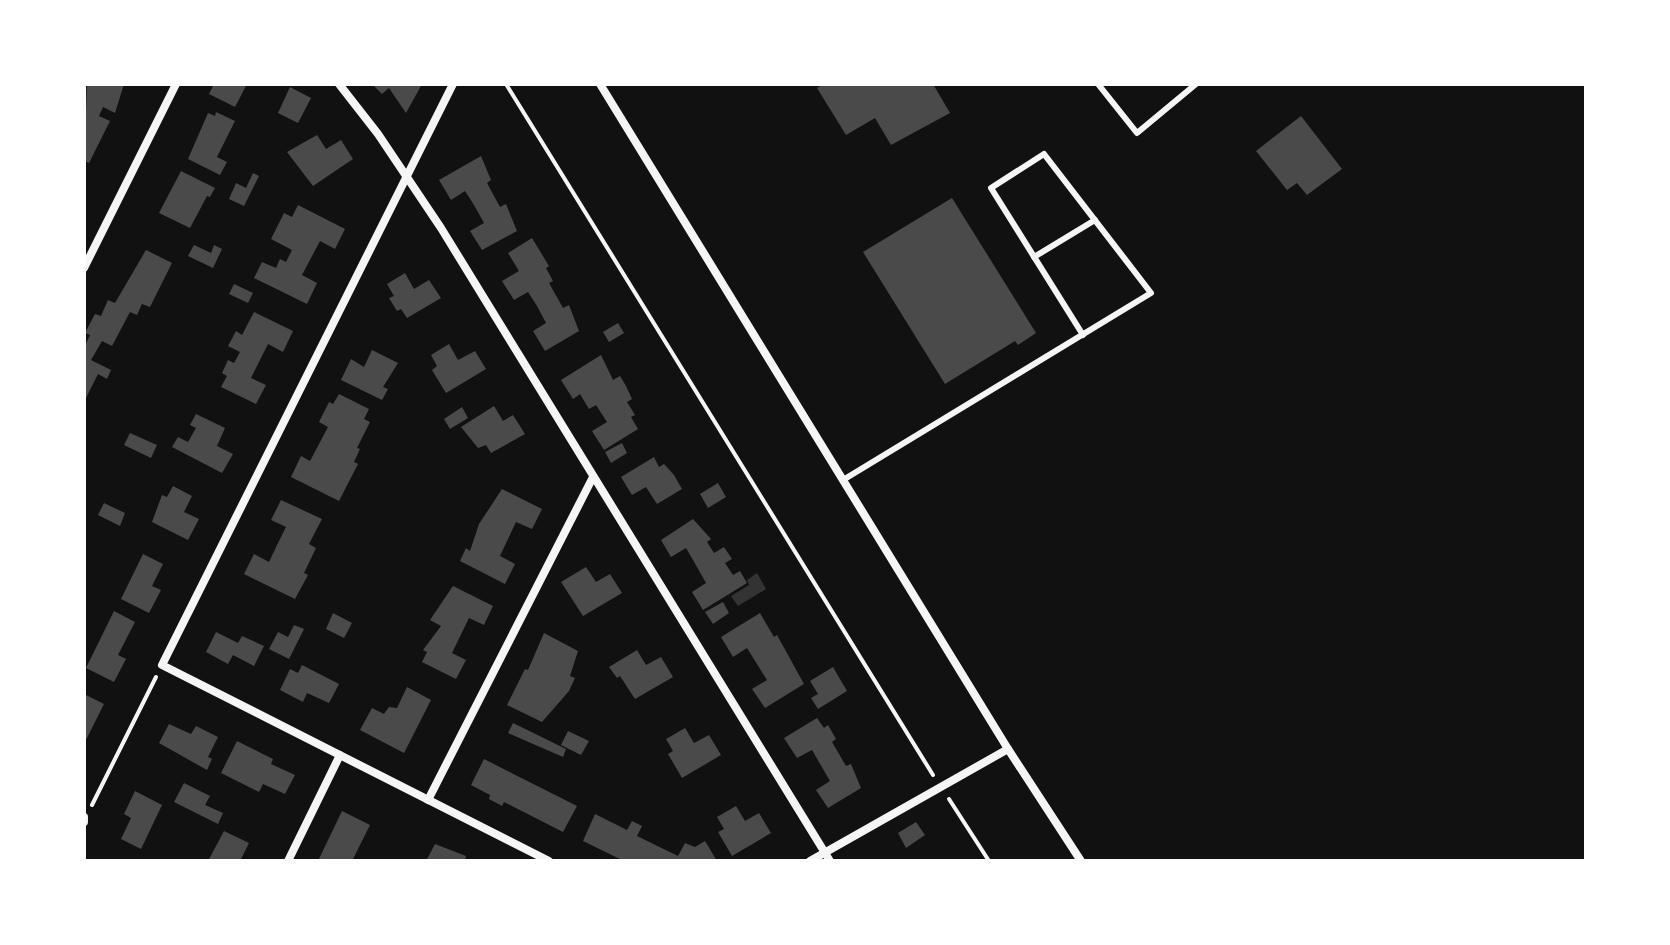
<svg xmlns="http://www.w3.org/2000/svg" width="1670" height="945" font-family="Bitter,serif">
<rect width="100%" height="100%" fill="#111"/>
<!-- water -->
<polygon fill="#333" points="757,573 766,589 738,606 731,596 749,585 747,580"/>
<!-- building -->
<g fill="#4a4a4a">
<polygon points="87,84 124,84 115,113 103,107 99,116 110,121 89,163 84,161"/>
<polygon points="214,84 247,84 235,107 209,94"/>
<polygon points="372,84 422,84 406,113 389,88 382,94"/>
<polygon points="824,84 933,84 950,113 891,145 875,118 846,135 817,88"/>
<polygon points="290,87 311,98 298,123 278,113"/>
<polygon points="216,112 235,121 217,157 227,162 220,175 188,159 208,113 215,116"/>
<polygon points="1301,116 1342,169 1307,195 1297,183 1287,190 1256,151"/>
<polygon points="317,135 326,149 341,140 353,159 313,186 287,152"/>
<polygon points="481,156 491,180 487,183 500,207 506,204 517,231 482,250 470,231 484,223 474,205 465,191 451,200 439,180"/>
<polygon points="181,171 215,188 210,197 207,196 190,228 159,213"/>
<polygon points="253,173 259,176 244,206 229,199 236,183 246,188"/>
<polygon points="952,198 1036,333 1018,345 1015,341 945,384 863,252"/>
<polygon points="298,205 345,229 335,249 320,241 302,275 317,283 307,304 254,278 262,262 276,268 280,259 286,262 292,250 271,239 284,213 292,217"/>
<polygon points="532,238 549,266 546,268 553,281 549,283 563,308 569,305 579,331 545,351 533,331 546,323 537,306 528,292 514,300 502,281 519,271 508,253"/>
<polygon points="194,245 211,253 214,245 222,249 213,268 188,256"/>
<polygon points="146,250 172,263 150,307 142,304 137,315 130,312 112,346 102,341 91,360 111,370 107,379 98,374 84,402 84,348 90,335 85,333 95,314 101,316 108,300 115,303"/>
<polygon points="405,273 414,289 429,280 441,298 407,318 401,309 397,311 389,298 394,296 387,284"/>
<polygon points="234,284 253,293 248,303 229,294"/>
<polygon points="254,312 293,331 283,352 268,344 251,378 266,385 256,404 221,387 227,376 222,373 228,360 234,363 240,352 228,346 236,331 242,335"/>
<polygon points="618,323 624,333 609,342 603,332"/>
<polygon points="449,344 458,360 475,351 486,369 446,393 432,370 437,366 431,355"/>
<polygon points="372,350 398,363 383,387 388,389 382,400 341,380 351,359 364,367"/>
<polygon points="601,355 613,380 620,376 626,386 632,399 627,402 635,415 631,417 638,429 604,450 592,431 607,422 596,405 589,409 580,394 573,399 561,380"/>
<polygon points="339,394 369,409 364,419 370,422 357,448 360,449 354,462 358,464 339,501 291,477 301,456 310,461 328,427 319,422 329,402 333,404"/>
<polygon points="494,406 503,421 513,415 525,434 491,453 486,445 478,448 461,427"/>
<polygon points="462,407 468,418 450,429 444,419"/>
<polygon points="196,414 225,428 217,446 233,454 222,473 172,447 178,437 188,442 196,428 190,425"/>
<polygon points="130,433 157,445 151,458 124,445"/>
<polygon points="622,443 627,453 611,463 605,452"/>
<polygon points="654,457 659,467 664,464 674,475 682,489 657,504 646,487 632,495 621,477"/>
<polygon points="718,483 726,497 708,508 700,494"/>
<polygon points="173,486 192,496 184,512 199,519 188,540 152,522 162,495 167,497"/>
<polygon points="502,489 542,509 532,529 516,522 500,556 515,564 505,584 460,561 466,548 470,551 479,524"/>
<polygon points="281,500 322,519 309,544 316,548 304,573 308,575 295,599 244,574 254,554 269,562 277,545 286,527 271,520"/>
<polygon points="104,503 125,513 120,526 98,515"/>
<polygon points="693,519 711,539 707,542 714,553 724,547 732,559 725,563 733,575 740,571 747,583 703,610 692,592 706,583 689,553 686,548 671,557 661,540"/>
<polygon points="143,554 163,564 152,586 161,590 149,613 121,599"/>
<polygon points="586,567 596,582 610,574 622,593 583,616 561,582"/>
<polygon points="453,586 493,606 484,625 469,618 452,653 466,660 456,679 422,662 427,652 423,650 441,626 430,620"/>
<polygon points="723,602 729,613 713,624 705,612"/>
<polygon points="114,611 135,622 118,655 126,659 114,682 86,668"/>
<polygon points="333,613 352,623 344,638 326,629"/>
<polygon points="760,613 774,637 777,635 804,684 765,708 752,689 767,680 747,648 733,657 721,637"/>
<polygon points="294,625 304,629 289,659 269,649 278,632 288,637"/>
<polygon points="216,632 238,643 242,636 264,646 254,666 233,655 228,664 206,652"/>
<polygon points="544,633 578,651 570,676 575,678 569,691 542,722 507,705 525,669 528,670"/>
<polygon points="637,650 646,665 661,657 673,677 635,699 620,676 617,678 609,667"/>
<polygon points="302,665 339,684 329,703 307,693 303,702 280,690 290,669 298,673"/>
<polygon points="833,667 847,691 818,709 811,698 818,694 810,681"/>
<polygon points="407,687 431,700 404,753 360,730 372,708 384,714 389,707 397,708"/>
<polygon points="84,694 104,704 84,744"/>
<polygon points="817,718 824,728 828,725 836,739 832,742 846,766 851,764 861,788 828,808 816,790 830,781 812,750 797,758 784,738"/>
<polygon points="513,723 566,749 563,757 508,733"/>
<polygon points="169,724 191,734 196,726 218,737 208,757 212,759 207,770 159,743"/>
<polygon points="685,728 694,743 709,735 721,755 682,778 668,754 673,751 666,739"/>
<polygon points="568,731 589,741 581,755 561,745"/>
<polygon points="237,741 273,759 271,764 295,775 285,794 263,784 259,792 221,773"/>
<polygon points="484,759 577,806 563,832 504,802 502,806 489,799 490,795 471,785"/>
<polygon points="184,783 210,796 205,805 223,813 218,824 174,802"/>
<polygon points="135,791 162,805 141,849 121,839 131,818 124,814"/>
<polygon points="736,806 745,821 759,813 771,833 732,856 718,832 724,829 717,817"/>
<polygon points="342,811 370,825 352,861 318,861"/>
<polygon points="595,814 627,830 632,821 642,826 637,836 678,856 685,843 695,847 705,841 717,861 624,861 583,841"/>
<polygon points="916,822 925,835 906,848 898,833"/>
<polygon points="224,831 249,843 240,861 208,861"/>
<polygon points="435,844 466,856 465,861 426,861"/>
</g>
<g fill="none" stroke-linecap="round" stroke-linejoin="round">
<!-- path -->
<g stroke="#f5f5f5" stroke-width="4">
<polyline points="506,84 933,775"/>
<polyline points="949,799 989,861"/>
<polyline points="92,805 156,677"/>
</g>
<!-- service -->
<g stroke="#f5f5f5" stroke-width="6">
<polyline points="1098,84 1137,133 1196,84"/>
<polyline points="1034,257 1095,220"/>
<polyline points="843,480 1151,293 1044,154 991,188 1083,335"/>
</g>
<!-- minor -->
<g stroke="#f5f5f5" stroke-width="8">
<polyline points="339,84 378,134 441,228 830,861"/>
<polyline points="453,84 162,665 549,861"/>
<polyline points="600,84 1008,749 1081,861"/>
<polyline points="84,268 176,84"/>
<polyline points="428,800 593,477"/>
<polyline points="84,817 84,822"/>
<polyline points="288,861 340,755"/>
<polyline points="810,861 1008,749"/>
</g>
</g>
<!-- border -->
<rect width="1670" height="945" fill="none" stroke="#ffffff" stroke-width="172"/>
</svg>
